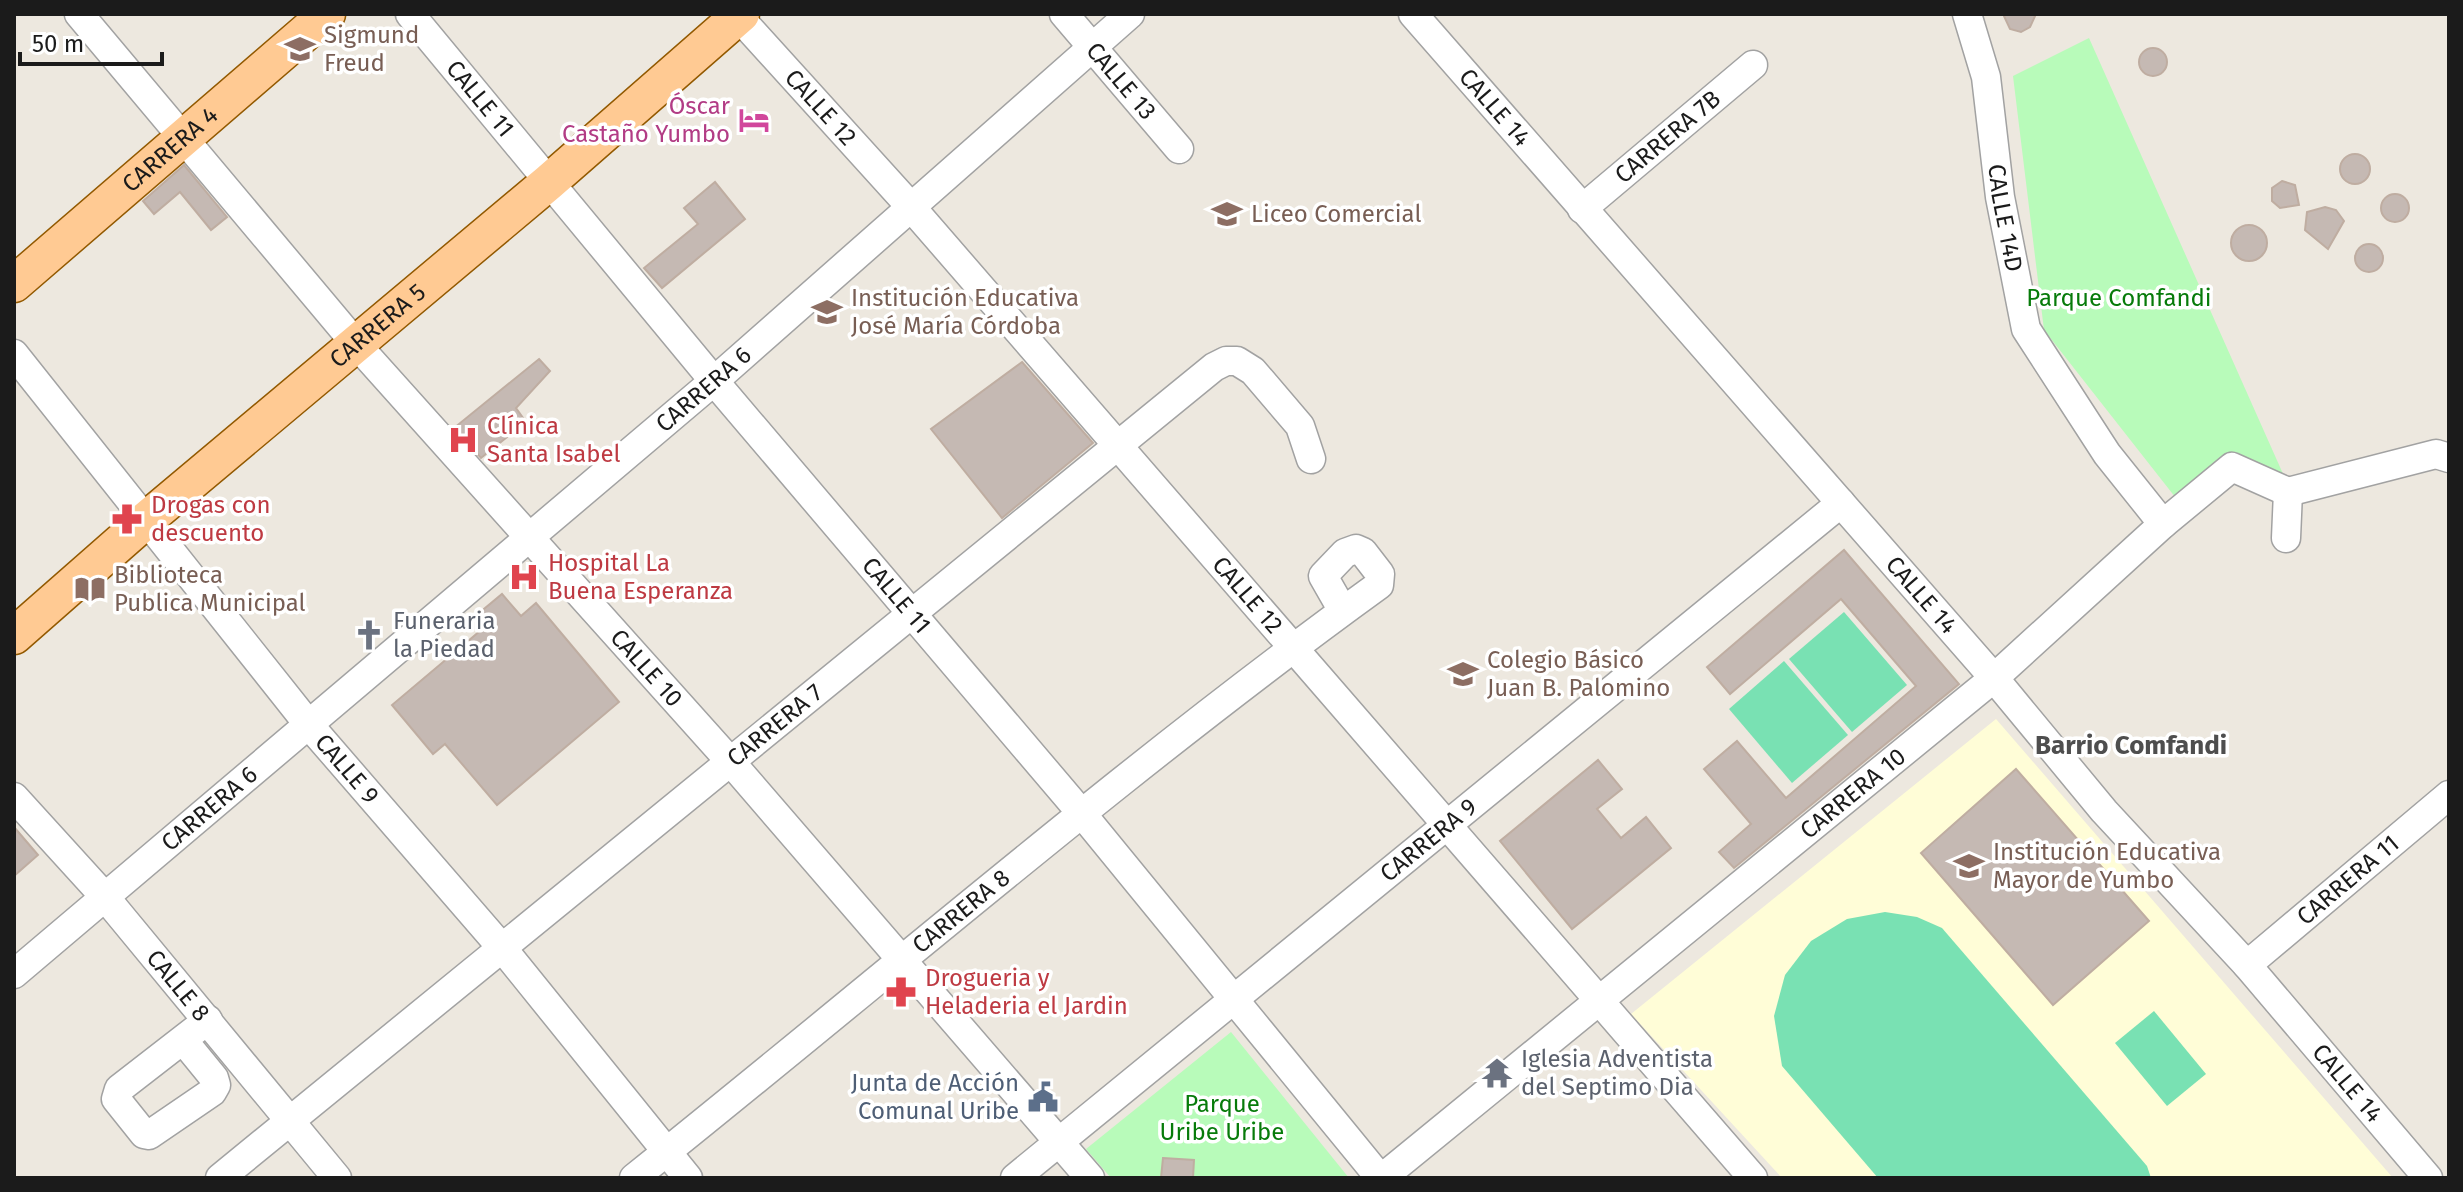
<svg xmlns="http://www.w3.org/2000/svg" width="2463" height="1192" font-family="'Fira Sans',sans-serif">
<rect width="100%" height="100%" fill="#ede8df"/>
<!-- education -->
<polygon fill="#fffdd7" points="1996,719 2393,1178 1782,1178 1631,1014"/>
<!-- park -->
<g fill="#b8fbba">
<polygon points="2089,38 2288,485 2237,458 2179,502 2044,330 2013,76"/>
<polygon points="1231,1032 1349,1178 1111,1178 1086,1149"/>
</g>
<!-- pitch -->
<g fill="#79e1b3">
<polygon points="1844,612 1907,685 1852,732 1789,659"/>
<polygon points="1784,661 1848,735 1792,783 1729,709"/>
<polygon points="1885,912 1917,917 1942,928 2147,1166 2151,1178 1878,1178 1782,1066 1774,1016 1785,975 1811,941 1847,919"/>
<polygon points="2154,1011 2206,1074 2167,1106 2115,1043"/>
</g>
<!-- building -->
<g fill="#c5b9b3" stroke="#bfada1" stroke-width="2">
<polygon points="2003,14 2036,14 2030,27 2021,32 2010,29"/>
<circle cx="2153" cy="62" r="14"/>
<circle cx="2355" cy="169" r="15"/>
<polygon points="184,165 227,217 211,230 180,192 154,214 143,201"/>
<polygon points="2282,181 2295,185 2299,205 2280,208 2272,201 2272,188"/>
<polygon points="715,182 745,219 662,288 644,268 698,224 684,208"/>
<circle cx="2395" cy="208" r="14"/>
<polygon points="2325,207 2336,210 2344,221 2328,249 2305,230 2307,212"/>
<circle cx="2249" cy="243" r="18"/>
<circle cx="2369" cy="258" r="14"/>
<polygon points="539,359 550,371 516,408 526,422 481,458 454,428"/>
<polygon points="1022,362 1093,443 1002,518 931,429"/>
<polygon points="1844,550 1959,684 1734,868 1719,852 1751,824 1704,769 1737,741 1786,798 1916,686 1841,599 1730,694 1707,667"/>
<polygon points="502,594 521,616 536,603 619,702 497,805 445,744 433,754 392,705 487,625 478,614"/>
<polygon points="1598,760 1622,789 1597,809 1621,838 1646,817 1671,848 1572,929 1500,841"/>
<polygon points="2016,769 2149,921 2053,1005 1921,853"/>
<polygon points="14,827 38,855 14,876"/>
<polygon points="1163,1158 1194,1160 1193,1178 1161,1178"/>
</g>
<g fill="none" stroke-linecap="round" stroke-linejoin="round">
<!-- minor casing -->
<g stroke="#a2a2a2" stroke-width="31">
<g id="minor">
<path id="s1" d="M79 14 356 344 729 760 1090 1178"/>
<path id="s2" d="M410 14 714 381 1083 815 1380 1178"/>
<path id="s3" d="M736 14 911 207 1753 1178"/>
<path id="s4" d="M1064 14 1179 149"/>
<path id="s5" d="M1413 14 1994 678 2104 811 2247 965 2428 1178"/>
<path id="s6" d="M1967 14 1986 77 2000 197 2026 329 2107 454 2163 524"/>
<path id="s7" d="M1582 209 1753 65"/>
<path id="s8" d="M14 354 309 725 503 949 688 1178"/>
<polyline points="2288,492 2436,454 2449,458"/>
<polyline points="2286,538 2288,492"/>
<path id="s9" d="M14 797 105 897 337 1178"/>
<path id="s10" d="M2247 965 2449 795"/>
<path id="s11" d="M14 974 714 381 1130 14"/>
<polyline points="183,1040 214,1078 216,1085 212,1092 149,1135 144,1134 116,1099 119,1089 208,1020"/>
<path id="s12" d="M220 1178 1214 367 1226 361H1237L1253 371 1300 426 1311 459"/>
<path id="s13" d="M634 1178C882 980 1122 771 1379 585L1380 574 1363 552 1356 549 1345 553 1323 576 1343 611"/>
<path id="s14" d="M1015 1178 1841 503"/>
<path id="s15" d="M1382 1178 1994 678 2163 524 2232 467 2288 492"/>
</g>
</g>
<!-- major casing -->
<g stroke="#925900" stroke-width="39">
<g id="major">
<path id="s16" d="M14 284 327 14"/>
<path id="s17" d="M14 636 146 520 549 182 741 14"/>
</g>
</g>
<!-- minor -->
<use href="#minor" stroke="#fff" stroke-width="28"/>
<!-- major -->
<use href="#major" stroke="#ffca93" stroke-width="36"/>
</g>
<!-- icons -->
<defs>
<g id="school-bare" transform="scale(2.4)"><path d="M0-5L7-2L0 1L-7-2ZM-4 1L0 2.5L4 1V4Q0 6-4 4Z" fill="#8d6e63" stroke="#fff" stroke-width="2.5" paint-order="stroke"/></g>
<g id="hotel-bare" transform="scale(2.4)"><path d="M-6-4.5h1.5V1H6V5H4.5V3h-9V5H-6ZM-4 0a1.8 1.8 0 1 1 3.6 0ZM.5 0V-2.5h3Q6-2.5 6 0Z" fill="#d1479c" stroke="#fff" stroke-width="2.5" paint-order="stroke"/></g>
<g id="hospital-bare" transform="scale(2.4)"><path d="M-5-5h3v3.5h4V-5h3V5h-3V1.5h-4V5h-3Z" fill="#e0444e" stroke="#fff" stroke-width="2.5" paint-order="stroke"/></g>
<g id="pharmacy-bare" transform="scale(2.4)"><path d="M-2-6h4v4h4v4h-4v4h-4v-4h-4v-4h4Z" fill="#e0444e" stroke="#fff" stroke-width="2.5" paint-order="stroke"/></g>
<g id="library-bare" transform="scale(2.4)"><path d="M-6-4Q-3-5.5-.7-3.5V5Q-3 3-6 4ZM6-4Q3-5.5 .7-3.5V5Q3 3 6 4Z" fill="#8d6e63" stroke="#fff" stroke-width="2.5" paint-order="stroke"/></g>
<g id="church-bare" transform="scale(2.4)"><path d="M-1.2-6h2.4v3.5h3.3v2.4h-3.3V6h-2.4V-.1h-3.3v-2.4h3.3Z" fill="#6b7280" stroke="#fff" stroke-width="2.5" paint-order="stroke"/></g>
<g id="temple-bare" transform="scale(2.4)"><path d="M0-6L5-2H3V0L6.5 2.5H4V6H1.5V3h-3V6H-4V2.5H-6.5L-3 0V-2H-5Z" fill="#6b7280" stroke="#fff" stroke-width="2.5" paint-order="stroke"/></g>
<g id="civic-bare" transform="scale(2.4)"><path d="M-.6-6.5H3V-4.5H.6V-3L4-1V1h2V6H-6V1h2V-1L-.6-3ZM-1.2 2.5V6h2.4V2.5Z" fill="#5c6f8a" stroke="#fff" stroke-width="2.5" paint-order="stroke"/></g>
</defs>
<g fill-rule="evenodd">
<use href="#school-bare" x="300" y="49"/>
<use href="#hotel-bare" x="754" y="120"/>
<use href="#school-bare" x="1227" y="214"/>
<use href="#school-bare" x="827" y="312"/>
<use href="#hospital-bare" x="463" y="440"/>
<use href="#pharmacy-bare" x="127" y="519"/>
<use href="#hospital-bare" x="524" y="577"/>
<use href="#library-bare" x="90" y="589"/>
<use href="#church-bare" x="369" y="635"/>
<use href="#school-bare" x="1463" y="674"/>
<use href="#school-bare" x="1969" y="866"/>
<use href="#pharmacy-bare" x="901" y="992"/>
<use href="#temple-bare" x="1497" y="1073"/>
<use href="#civic-bare" x="1043" y="1097"/>
</g>
<g text-anchor="middle" stroke-width="7" stroke-linejoin="round" paint-order="stroke">
<!-- education labels -->
<g font-size="24" fill="#785e54" stroke="#fff" text-anchor="start">
<text x="324" y="43">Sigmund<tspan x="324" dy="28">Freud</tspan></text>
<text x="1251" y="222">Liceo Comercial</text>
<text x="851" y="306">Institución Educativa<tspan x="851" dy="28">José María Córdoba</tspan></text>
<text x="114" y="583">Biblioteca<tspan x="114" dy="28">Publica Municipal</tspan></text>
<text x="1487" y="668">Colegio Básico<tspan x="1487" dy="28">Juan B. Palomino</tspan></text>
<text x="1993" y="860">Institución Educativa<tspan x="1993" dy="28">Mayor de Yumbo</tspan></text>
</g>
<!-- street labels -->
<g font-size="24" fill="#1b1b1b" stroke="#fff">
<text dy="8" stroke="none"><textPath href="#s4" startOffset="88">CALLE 13</textPath></text>
<text dy="8" stroke="none"><textPath href="#s2" startOffset="110">CALLE 11</textPath></text>
<text dy="8" stroke="none"><textPath href="#s3" startOffset="126">CALLE 12</textPath></text>
<text dy="8" stroke="none"><textPath href="#s5" startOffset="124">CALLE 14</textPath></text>
<text dy="8" stroke="none"><textPath href="#s7" startOffset="112">CARRERA 7B</textPath></text>
<text dy="8" stroke="none"><textPath href="#s16" startOffset="206">CARRERA 4</textPath></text>
<text dy="8" stroke="none"><textPath href="#s6" startOffset="208">CALLE 14D</textPath></text>
<text dy="8" stroke="none"><textPath href="#s17" startOffset="478">CARRERA 5</textPath></text>
<text dy="8" stroke="none"><textPath href="#s11" startOffset="904">CARRERA 6</textPath></text>
<text dy="8" stroke="none"><textPath href="#s2" startOffset="758">CALLE 11</textPath></text>
<text dy="8" stroke="none"><textPath href="#s3" startOffset="774">CALLE 12</textPath></text>
<text dy="8" stroke="none"><textPath href="#s5" startOffset="772">CALLE 14</textPath></text>
<text dy="8" stroke="none"><textPath href="#s1" startOffset="866">CALLE 10</textPath></text>
<text dy="8" stroke="none"><textPath href="#s12" startOffset="716">CARRERA 7</textPath></text>
<text dy="8" stroke="none"><textPath href="#s8" startOffset="532">CALLE 9</textPath></text>
<text dy="8" stroke="none"><textPath href="#s15" startOffset="608">CARRERA 10</textPath></text>
<text dy="8" stroke="none"><textPath href="#s11" startOffset="256">CARRERA 6</textPath></text>
<text dy="8" stroke="none"><textPath href="#s14" startOffset="534">CARRERA 9</textPath></text>
<text dy="8" stroke="none"><textPath href="#s10" startOffset="132">CARRERA 11</textPath></text>
<text dy="8" stroke="none"><textPath href="#s13" startOffset="422">CARRERA 8</textPath></text>
<text dy="8" stroke="none"><textPath href="#s9" startOffset="250">CALLE 8</textPath></text>
<text dy="8" stroke="none"><textPath href="#s5" startOffset="1420">CALLE 14</textPath></text>
</g>
<!-- hotel labels -->
<g font-size="24" fill="#b23c85" stroke="#fff" text-anchor="end">
<text x="730" y="114">Óscar<tspan x="730" dy="28">Castaño Yumbo</tspan></text>
</g>
<!-- park labels -->
<g font-size="24" fill="#077b0a" stroke="#fff">
<text x="2119" y="306">Parque Comfandi</text>
<text x="1222" y="1112">Parque<tspan x="1222" dy="28">Uribe Uribe</tspan></text>
</g>
<!-- health labels -->
<g font-size="24" fill="#be3a42" stroke="#fff" text-anchor="start">
<text x="487" y="434">Clínica<tspan x="487" dy="28">Santa Isabel</tspan></text>
<text x="151" y="513">Drogas con<tspan x="151" dy="28">descuento</tspan></text>
<text x="548" y="571">Hospital La<tspan x="548" dy="28">Buena Esperanza</tspan></text>
<text x="925" y="986">Drogueria y<tspan x="925" dy="28">Heladeria el Jardin</tspan></text>
</g>
<!-- worship labels -->
<g font-size="24" fill="#5b616d" stroke="#fff" text-anchor="start">
<text x="393" y="629">Funeraria<tspan x="393" dy="28">la Piedad</tspan></text>
<text x="1521" y="1067">Iglesia Adventista<tspan x="1521" dy="28">del Septimo Dia</tspan></text>
</g>
<!-- service labels -->
<g font-size="24" fill="#4e5e75" stroke="#fff" text-anchor="end">
<text x="1019" y="1091">Junta de Acción<tspan x="1019" dy="28">Comunal Uribe</tspan></text>
</g>
<!-- neighbourhood labels -->
<g font-size="26" font-weight="bold" fill="#4e4e4e" stroke="#fff">
<text x="2131" y="754">Barrio Comfandi</text>
</g>
</g>
<!-- border -->
<rect width="2463" height="1192" fill="none" stroke="#1b1b1b" stroke-width="32"/>
<!-- scale -->
<path d="M20 52v12h142v-12" fill="none" stroke="#1b1b1b" stroke-width="4"/>
<text x="32" y="52" font-size="24" fill="#1b1b1b" stroke="#ffffff" stroke-width="6" paint-order="stroke">50 m</text>
</svg>
